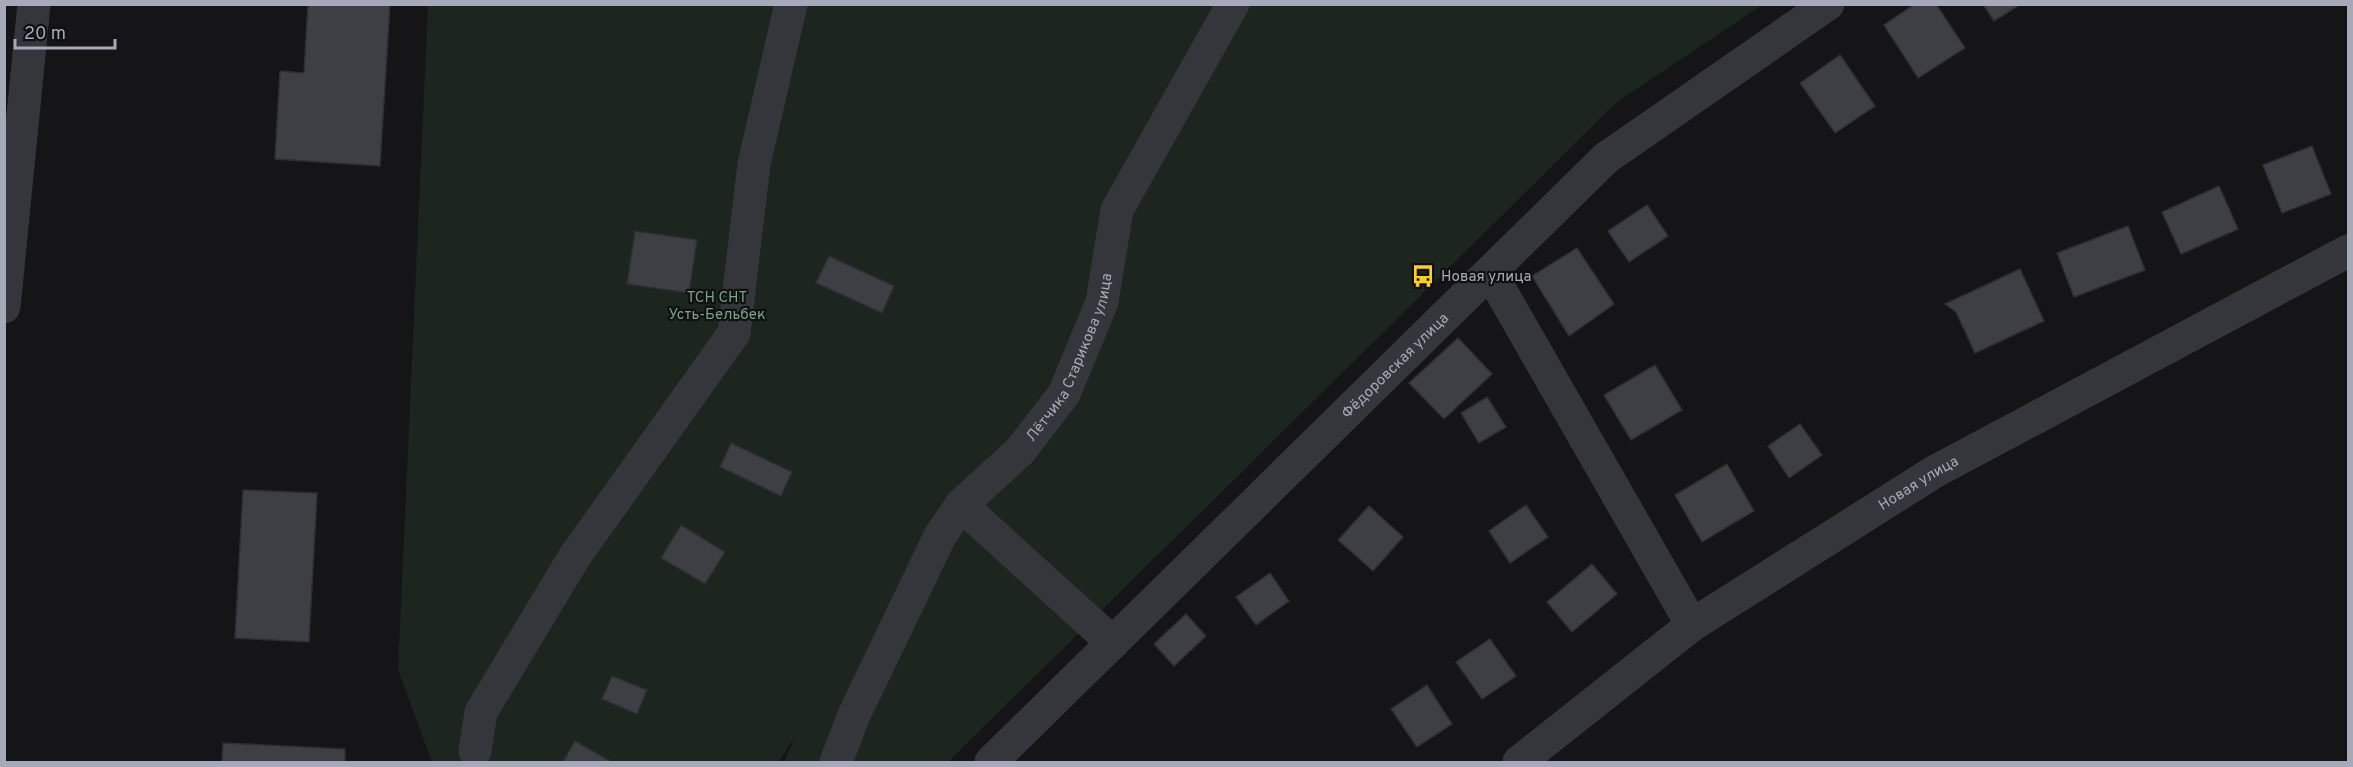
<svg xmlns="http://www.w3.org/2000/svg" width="2353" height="767" font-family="Overpass,sans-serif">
<rect width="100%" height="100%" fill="#151517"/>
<!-- green -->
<polygon fill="#1c251e" points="428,5 1762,5 1617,102 948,762 784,762 795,737 778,762 432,762 398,670"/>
<!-- building -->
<g fill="#3e3f44" stroke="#2f2e33" stroke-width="1.5">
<polygon points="308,4 390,4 380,166 275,159 280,71 304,73"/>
<polygon points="1915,4 1936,4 1965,48 1918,78 1884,25"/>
<polygon points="1983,4 2021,4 1994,21"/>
<polygon points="1840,55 1875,106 1835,133 1800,83"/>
<polygon points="2312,146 2331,194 2282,213 2263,165"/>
<polygon points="2219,186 2238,229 2181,254 2162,212"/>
<polygon points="1647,205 1668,236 1629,262 1608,231"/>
<polygon points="2128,226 2145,270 2074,297 2057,253"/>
<polygon points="635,231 697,240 689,293 627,284"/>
<polygon points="1577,248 1614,304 1569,336 1532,276"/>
<polygon points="829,256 894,286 882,313 816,283"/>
<polygon points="2020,269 2044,321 1975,353 1956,312 1945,304"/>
<polygon points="1458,338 1492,374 1444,419 1409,383"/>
<polygon points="1655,365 1682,410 1631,440 1604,395"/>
<polygon points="1487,397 1506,427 1479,443 1461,413"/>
<polygon points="1800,424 1822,455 1789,478 1768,446"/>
<polygon points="731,443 792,472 781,496 720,467"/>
<polygon points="1727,464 1754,511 1702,542 1675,495"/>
<polygon points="243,490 317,493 309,642 235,638"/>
<polygon points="1526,505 1548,537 1510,563 1489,531"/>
<polygon points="1369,506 1403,537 1373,571 1338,540"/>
<polygon points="681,525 725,552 705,584 661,558"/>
<polygon points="1592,564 1617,594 1572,632 1547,602"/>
<polygon points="1270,573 1289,601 1256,625 1236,597"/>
<polygon points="1186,614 1206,636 1174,666 1154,644"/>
<polygon points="1490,639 1516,676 1482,699 1456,662"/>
<polygon points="612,676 647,690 637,714 602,699"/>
<polygon points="1427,685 1452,724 1417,747 1391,709"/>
<polygon points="575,741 610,761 609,762 563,762"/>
<polygon points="223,743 345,749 345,762 222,762"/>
</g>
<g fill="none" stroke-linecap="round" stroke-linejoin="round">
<!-- minor -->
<g stroke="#35363c" stroke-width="33">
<polyline points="1490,272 1692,625"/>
<polyline points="4,307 34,4"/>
<path id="s1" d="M1113 643 961 505 1020 451 1064 394 1102 302 1117 210 1233 4"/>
<polyline points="475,751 481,712 575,556 734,333 754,164 791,4"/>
<polyline points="836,762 854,715 940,536 961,505"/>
<path id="s2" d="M991 762 1606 158 1828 4"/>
<path id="s3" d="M1519 762 1692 625 1934 472 2348 251"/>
</g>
</g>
<!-- icons -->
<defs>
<g id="bus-bare" transform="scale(1.8)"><path d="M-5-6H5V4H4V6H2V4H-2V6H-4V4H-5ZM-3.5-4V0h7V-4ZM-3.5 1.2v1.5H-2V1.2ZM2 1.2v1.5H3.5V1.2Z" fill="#ffcd25" stroke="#101012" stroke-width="2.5" paint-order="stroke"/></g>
</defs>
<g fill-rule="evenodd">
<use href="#bus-bare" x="1423" y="276"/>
</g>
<g text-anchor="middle" stroke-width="4.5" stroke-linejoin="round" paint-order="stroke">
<!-- poi labels -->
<g font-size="15" fill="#a5a9b8" stroke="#101012" text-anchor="start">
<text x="1441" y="281">Новая улица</text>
</g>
<!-- park labels -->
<g font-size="15" fill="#7aa582" stroke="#101012">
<text x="717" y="302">ТСН СНТ<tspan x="717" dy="17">Усть-Бельбек</tspan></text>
</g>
<!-- street labels -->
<g font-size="15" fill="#a5a9b8" stroke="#101012">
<text dy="5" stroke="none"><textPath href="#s1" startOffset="393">Лётчика Старикова улица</textPath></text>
<text dy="5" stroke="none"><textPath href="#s2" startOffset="566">Фёдоровская улица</textPath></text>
<text dy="5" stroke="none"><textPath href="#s3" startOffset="488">Новая улица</textPath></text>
</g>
</g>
<!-- border -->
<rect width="2353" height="767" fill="none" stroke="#a5a9b8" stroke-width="12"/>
<!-- scale -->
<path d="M15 39v9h100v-9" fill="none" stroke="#a5a9b8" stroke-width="3"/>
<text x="24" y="39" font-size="18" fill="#a5a9b8" stroke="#101012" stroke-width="4.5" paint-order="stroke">20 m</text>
</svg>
